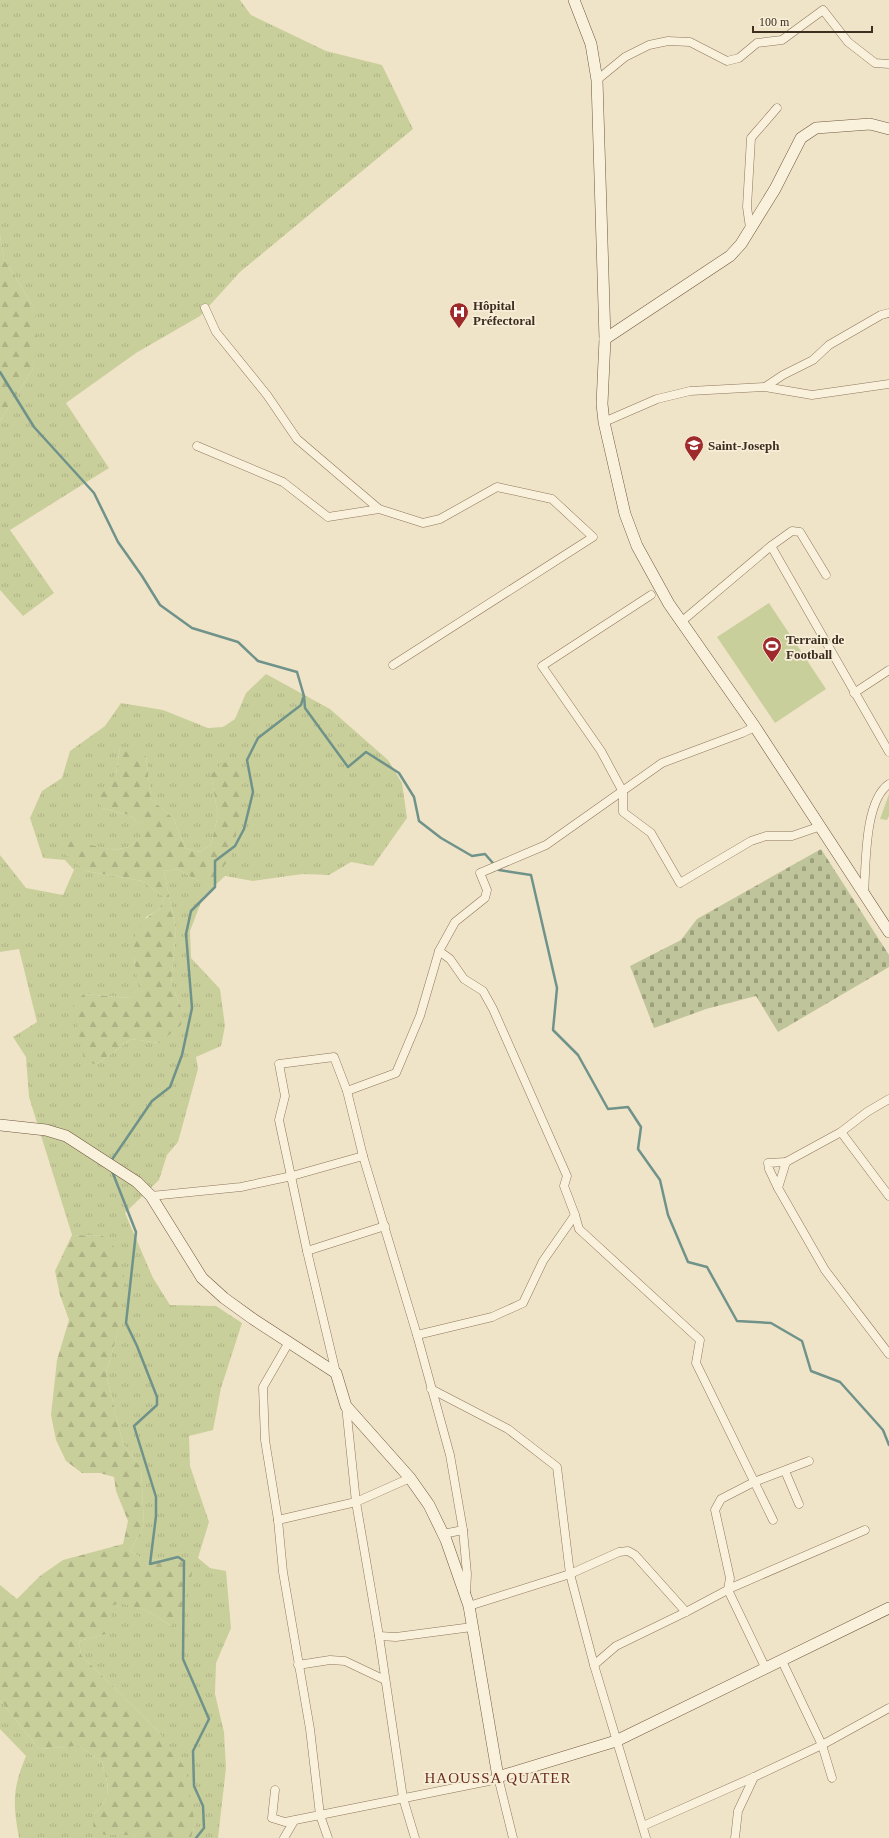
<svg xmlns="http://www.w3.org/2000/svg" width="889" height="1838" font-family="Georgia,serif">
<defs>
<pattern id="grass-tufts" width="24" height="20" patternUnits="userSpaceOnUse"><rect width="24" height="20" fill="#c9cf9b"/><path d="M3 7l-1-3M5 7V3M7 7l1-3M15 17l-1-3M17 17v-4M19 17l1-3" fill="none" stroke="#aeb285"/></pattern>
<pattern id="forest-firs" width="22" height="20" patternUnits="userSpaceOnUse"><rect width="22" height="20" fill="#c9cf9b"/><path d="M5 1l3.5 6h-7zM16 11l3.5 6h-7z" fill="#aeb285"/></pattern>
<pattern id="cemetery-stones" width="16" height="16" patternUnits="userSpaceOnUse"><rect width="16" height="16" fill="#bfc49a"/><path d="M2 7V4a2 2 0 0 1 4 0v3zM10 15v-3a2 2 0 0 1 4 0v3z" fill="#9ca07d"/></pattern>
</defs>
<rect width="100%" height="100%" fill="#f0e4c8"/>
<!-- grass -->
<g fill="url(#grass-tufts)" fill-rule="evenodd">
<polygon points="0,0 240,0 251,15 326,51 382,65 413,129 240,272 200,316 136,353 66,403 109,468 10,530 54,593 23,616 0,590 0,421 34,367 35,309 4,259 0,235"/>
<path d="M266 674 330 709 388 760 402 783 407 818 373 866 351 862 329 875 303 874 253 881 225 876 203 897 190 931 191 958 220 989 225 1026 221 1046 196 1057 198 1069 178 1142 167 1155 159 1180 125 1213 153 1278 170 1305 216 1306 242 1323 221 1388 213 1430 189 1436 190 1466 209 1522 198 1558 210 1568 226 1571 231 1628 216 1663 215 1694 224 1732 226 1768 218 1838H191L195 1824 159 1732 81 1655 79 1641 106 1634 107 1607 120 1602 148 1611 171 1626 187 1560 143 1559 130 1551 144 1525 141 1468 123 1444 106 1373 118 1332 103 1236 72 1235 29 1097 26 1057 13 1037 37 1022 19 949 0 952V855L26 888 63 895 74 870 65 860 43 858 30 818 42 791 62 778 70 751 105 726 121 703 163 710 208 728 223 727 235 719 246 693ZM120 748 146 756 151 799 174 819 185 848 200 852 211 844 218 816 211 775 231 858 198 881 178 869 164 871 176 930 171 984 183 1011 159 1043 131 1039 96 1065 84 994 130 998 140 987 134 960 146 917 159 910 164 897 142 881 86 871 71 842 115 850 129 847 140 838V824L129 815 102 808 116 774Z"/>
<path d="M0 1700 39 1749 79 1746 102 1762C108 1787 114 1795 94 1814L105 1835H132L137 1838H19C13 1803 12 1790 26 1756L0 1729Z"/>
</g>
<!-- forest -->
<g fill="url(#forest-firs)">
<polygon points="0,235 4,259 35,309 37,339 34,367 0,421"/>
<path d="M134 747 146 756 151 799 174 819 185 848 200 852 211 844 218 816 211 775 221 764 235 759 242 772V801L231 858 212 879 198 881 178 869 164 871 176 930 171 984 183 1011 181 1025 159 1043 131 1039 96 1065 84 1059 73 1004 84 994 130 998 139 987C133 955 125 927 159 910L164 897 142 881 86 871 61 851 71 841 115 850 129 847 140 838V824L129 815 102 808 95 796 116 774 120 748Z"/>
<path d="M72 1235 103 1236 114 1247 124 1275 118 1332 106 1373 123 1444 141 1468 144 1525 130 1551 143 1559 188 1560 192 1574 180 1614 171 1626 148 1611 120 1603 108 1607 113 1621 106 1634 79 1641 81 1655 159 1732 185 1768 195 1824 191 1838H137L132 1835H105L93 1829 94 1814C114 1795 108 1787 102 1762L79 1746 39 1749 0 1700V1585L17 1599 40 1576 63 1560 123 1544 128 1521 116 1491 114 1477 100 1473H82L66 1461 56 1440 51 1415 57 1360 69 1320 60 1295 55 1271Z"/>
</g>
<!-- cemetery -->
<polygon fill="url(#cemetery-stones)" points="821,849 889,955 889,967 778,1032 756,996 706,1009 654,1028 630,966 681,940 697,919"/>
<!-- garden -->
<g fill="#c9cf9b">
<polygon points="769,603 826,689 775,723 717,637"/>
<polygon points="889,794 889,816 887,820 880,819"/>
</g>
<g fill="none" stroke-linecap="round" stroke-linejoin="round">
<!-- stream -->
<g stroke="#6f938a" stroke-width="2.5">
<polyline points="0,372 34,427 94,493 118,542 142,576 160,605 192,628 238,642 258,661 297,672 304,696 305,708 348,767 366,752 399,773 414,797 419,821 441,838 472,856 485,854 499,870 531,875 557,988 553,1030 578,1055 608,1109 628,1107 641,1127 638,1149 660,1180 668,1215 688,1262 707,1267 737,1321 771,1323 802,1341 811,1371 840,1382 883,1430 889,1445"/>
<polyline points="111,1161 152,1101 170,1087 182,1055 192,1008 186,934 191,911 215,887 215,861 235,846 244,829 253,792 247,760 258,738 301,705 303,698"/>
<polyline points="112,1171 136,1232 126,1323 137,1346 157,1397 157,1405 134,1426 156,1497 156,1516 150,1564 178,1557 184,1561 183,1659 209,1719 193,1751 194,1786 203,1806 204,1828 196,1838"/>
</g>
<!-- street casing -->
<g stroke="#8d765c" stroke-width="9">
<g id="street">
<polyline points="597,80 625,57 649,45 668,41 690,42 727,61 739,58 757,43 782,40 823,10 848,42 875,63 889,64"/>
<polyline points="750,228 747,207 751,138 777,108"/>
<polyline points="205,308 216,332 267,395 297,439 379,509"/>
<polyline points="765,387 783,375 813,360 829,345 881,315 889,313"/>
<polyline points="604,422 657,399 690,391 765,387 812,395 889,384"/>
<polyline points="197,446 283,482 328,517 379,509 423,523 440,519 497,487 552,499 593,537 393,665"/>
<polyline points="771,546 792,531 800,532 826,575"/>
<polyline points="651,595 542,666 601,751 623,792 623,812 651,833 680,883 751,841 766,836 792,836 821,826"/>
<polyline points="681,622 771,546 889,752"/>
<polyline points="854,693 889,670"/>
<path d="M864 894C866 866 864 801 889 784"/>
<polyline points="439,951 450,959 464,979 483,991 493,1009 567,1176 564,1186 575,1215 579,1229 700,1340 696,1363 773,1520"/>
<polyline points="347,1091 396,1073 420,1016 439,951 455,922 485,898 487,890 480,873 546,845 662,763 742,733 755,727"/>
<polyline points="889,1099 867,1112 841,1132 889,1196"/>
<polyline points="841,1132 786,1162 778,1188 825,1270 889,1354"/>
<polyline points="778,1188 769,1169 768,1163 786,1162"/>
<polyline points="151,1196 241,1187 292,1176 363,1156"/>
<polyline points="307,1251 385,1226"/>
<polyline points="417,1335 492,1317 523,1303 543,1261 575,1215"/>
<polyline points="336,1373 307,1251 279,1120 285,1096 279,1064 334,1057 347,1091 363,1156 417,1335 450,1455 463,1530 467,1574 466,1594"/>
<polyline points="431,1389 508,1429 557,1467 570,1574 594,1665 646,1838"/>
<polyline points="346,1406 356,1502 379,1636 403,1798 415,1838"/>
<polyline points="785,1471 799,1504"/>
<polyline points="278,1520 356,1502 410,1478"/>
<polyline points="443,1534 463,1530"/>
<polyline points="469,1606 570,1574 619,1552 628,1551 635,1555 686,1612"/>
<polyline points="379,1636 396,1637 472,1627"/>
<polyline points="782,1661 822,1745 832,1778"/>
<polyline points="298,1665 330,1660 345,1661 385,1680"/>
<polyline points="594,1665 616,1646 686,1612 733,1587 865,1530"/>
<polyline points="766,1669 728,1590 730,1578 715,1510 721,1499 754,1482 809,1461"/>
<polyline points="275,1790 272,1818 285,1822 320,1815 310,1729 283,1572 278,1520 265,1440 263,1387 289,1342"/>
<polyline points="643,1826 754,1777 822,1745 889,1708"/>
<polyline points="284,1838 294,1821"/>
<polyline points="328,1838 320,1815 489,1781 498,1777 513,1838"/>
<polyline points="735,1838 738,1811 754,1777"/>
</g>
</g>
<!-- secondary casing -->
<g stroke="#6f573f" stroke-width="12">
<g id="secondary">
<polyline points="574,0 591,44 597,80 605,339 602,404 604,422 625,514 637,546 669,604 755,727 889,932"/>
<polyline points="605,339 730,256 741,244 775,189 801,138 816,128 870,124 889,129"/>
<polyline points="0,1125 46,1130 66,1136 137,1182 151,1196 202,1278 224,1298 253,1319 336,1373 346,1406 410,1478 429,1505 446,1540 469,1606 498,1777 616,1741 889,1608"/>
</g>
</g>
<!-- street -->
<use href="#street" stroke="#faf1dc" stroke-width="8"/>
<!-- secondary -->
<use href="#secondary" stroke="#faf1dc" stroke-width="11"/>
</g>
<!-- icons -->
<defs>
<g id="hospital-pin" transform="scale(1)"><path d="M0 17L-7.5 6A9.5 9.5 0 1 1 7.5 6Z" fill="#9e2a2b" stroke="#f7eed8"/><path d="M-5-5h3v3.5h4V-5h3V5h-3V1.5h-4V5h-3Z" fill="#fff"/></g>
<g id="school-pin" transform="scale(1)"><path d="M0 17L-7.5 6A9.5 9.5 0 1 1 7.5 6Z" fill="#9e2a2b" stroke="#f7eed8"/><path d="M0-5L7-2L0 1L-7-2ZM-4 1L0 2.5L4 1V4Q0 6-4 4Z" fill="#fff"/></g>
<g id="stadium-pin" transform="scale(1)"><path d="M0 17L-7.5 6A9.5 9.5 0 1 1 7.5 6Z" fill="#9e2a2b" stroke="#f7eed8"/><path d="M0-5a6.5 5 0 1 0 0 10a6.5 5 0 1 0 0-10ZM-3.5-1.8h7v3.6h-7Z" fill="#fff"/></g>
</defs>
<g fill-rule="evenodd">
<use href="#hospital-pin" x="459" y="312"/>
<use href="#school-pin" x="694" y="445"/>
<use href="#stadium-pin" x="772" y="646"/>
</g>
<g text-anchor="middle" stroke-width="3.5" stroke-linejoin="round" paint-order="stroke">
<!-- poi labels -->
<g font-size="13" font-weight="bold" fill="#3d2e20" stroke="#f7eed8" text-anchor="start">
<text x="473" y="310">Hôpital<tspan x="473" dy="15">Préfectoral</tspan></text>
<text x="708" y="450">Saint-Joseph</text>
<text x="786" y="644">Terrain de<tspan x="786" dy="15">Football</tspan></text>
</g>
<!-- quarter labels -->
<g font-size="15" letter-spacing="1" fill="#6b2e1e" stroke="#f7eed8">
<text x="498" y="1783">HAOUSSA QUATER</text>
</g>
</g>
<!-- scale -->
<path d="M753 26v6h119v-6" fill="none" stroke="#3d2e20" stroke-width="2"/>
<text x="759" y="26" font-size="12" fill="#3d2e20" stroke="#f7eed8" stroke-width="3" paint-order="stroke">100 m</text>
</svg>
